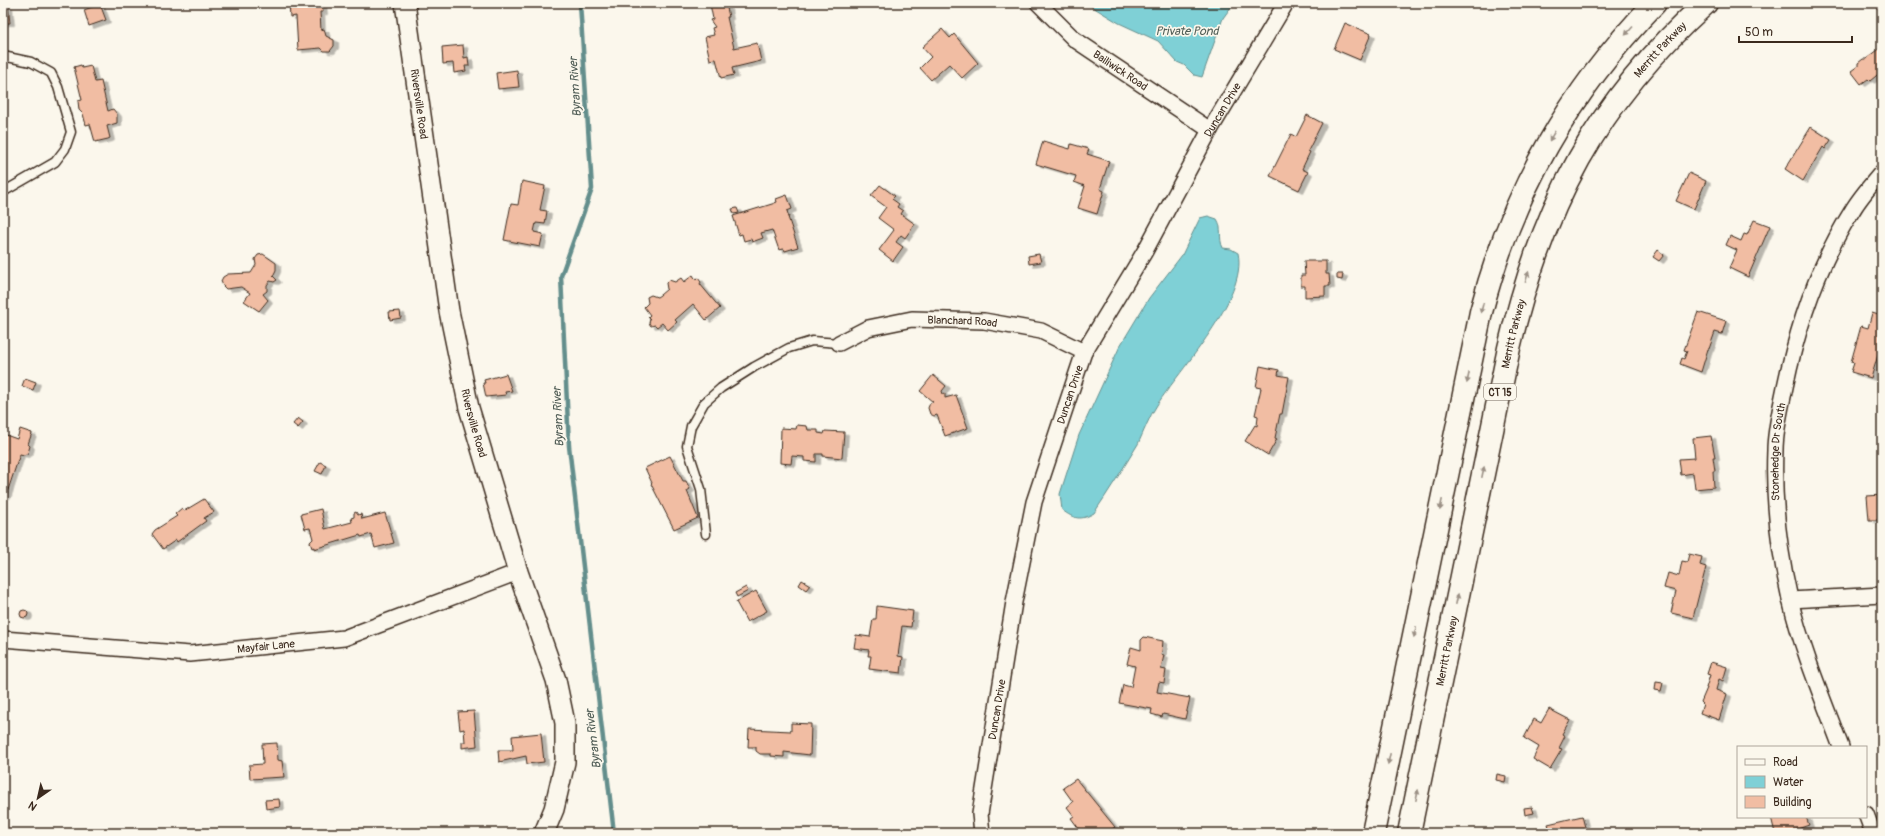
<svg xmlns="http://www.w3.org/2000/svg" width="1885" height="836" font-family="Pangolin,sans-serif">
<defs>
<filter id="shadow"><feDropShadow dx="4.5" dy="2.5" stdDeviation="0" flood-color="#0004"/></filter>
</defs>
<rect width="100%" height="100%" fill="#fbf7ec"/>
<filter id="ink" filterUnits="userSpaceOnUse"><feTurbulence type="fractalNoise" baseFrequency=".025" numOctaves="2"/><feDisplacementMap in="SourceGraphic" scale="8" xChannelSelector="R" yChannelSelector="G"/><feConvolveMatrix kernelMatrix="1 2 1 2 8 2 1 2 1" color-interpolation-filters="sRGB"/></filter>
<g filter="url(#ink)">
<!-- water -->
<g fill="#7fd0d6" stroke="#648e8c">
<polygon points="1086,3 1234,3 1223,18 1202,77 1194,75 1184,65 1177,62 1158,41 1119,23"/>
<path d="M1208 216 1217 219C1223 228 1218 238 1223 248L1231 249 1238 253C1248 298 1180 369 1157 405 1149 417 1144 431 1138 444 1124 467 1109 491 1094 513 1081 521 1074 519 1062 510L1060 494 1079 435 1120 346 1149 298 1182 255 1200 218Z"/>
</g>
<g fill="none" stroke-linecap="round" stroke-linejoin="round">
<!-- stream -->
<polyline stroke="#648e8c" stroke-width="4.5" points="580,3 592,189 561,276 569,446 614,833"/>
</g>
<!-- building -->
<g fill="#f1bda3" stroke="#3b2a1e" filter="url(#shadow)">
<polygon points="289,3 322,3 323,12 320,12 321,30 324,29 326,36 334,40 334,46 330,51 324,51 321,48 298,50 296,16 290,17"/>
<polygon points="715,3 726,3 729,17 727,17 734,48 757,43 761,61 732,68 734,75 721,78 716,59 710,60 705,37 714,35 712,28 715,27 710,20 713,19 710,4"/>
<polygon points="100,4 106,20 89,26 84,10"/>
<polygon points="3,6 8,6 10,23 3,23"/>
<polygon points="1345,23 1371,34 1360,60 1334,49"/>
<polygon points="942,29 950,38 954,34 978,63 962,78 949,64 931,80 920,68 931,57 922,47"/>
<polygon points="463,45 464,58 468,57 469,66 465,66 466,71 454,73 453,63 443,64 442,47"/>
<polygon points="1882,47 1882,71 1870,81 1868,79 1861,84 1851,71 1858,66 1858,63 1863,59 1866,59"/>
<polygon points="81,65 82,68 91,66 95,82 101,81 108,111 113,109 117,114 117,123 107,126 110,138 108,139 95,142 90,124 86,125 83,114 79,110 78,101 82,100 74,67"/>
<polygon points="517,70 519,87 498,89 496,73"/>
<polygon points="1307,115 1322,123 1308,151 1310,152 1302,169 1308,172 1299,190 1270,176 1291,134 1296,137"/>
<polygon points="1811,127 1831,140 1825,149 1823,147 1803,181 1785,169"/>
<polygon points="1043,141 1070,149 1071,144 1089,149 1087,154 1109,161 1100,189 1104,191 1097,214 1078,208 1085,186 1074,182 1076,176 1036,164"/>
<polygon points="1689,173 1706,181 1694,209 1676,201"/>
<polygon points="522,181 545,186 540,210 547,211 545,224 536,223 534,232 543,234 540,247 504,240 511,204 518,205"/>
<polygon points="880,185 895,196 892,199 899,204 897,207 903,211 901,214 915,224 905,238 901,235 896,242 903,247 893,261 879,250 894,230 878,218 886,207 871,196"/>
<polygon points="787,195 792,209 787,211 789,217 788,217 798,247 785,251 784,249 779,250 772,230 761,233 763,238 752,242 751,239 744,241 742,234 739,235 733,216 772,204 777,202 776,199"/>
<polygon points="737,208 739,213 734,214 732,209"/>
<polygon points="1754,220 1770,226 1748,277 1729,268 1737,250 1726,245 1730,236 1741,241 1744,234 1747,235"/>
<polygon points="1658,250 1664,255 1659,261 1653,257"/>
<polygon points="263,254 276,263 276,270 273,276 277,280 274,282 270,281 267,285 267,291 263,294 268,300 259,311 244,301 250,293 241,287 226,289 223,286 221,281 223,277 228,274 251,273 256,265 255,259 258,255"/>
<polygon points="1039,254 1041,262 1029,264 1028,256"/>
<polygon points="1304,261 1326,261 1326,274 1329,274 1330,286 1325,286 1325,296 1305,297 1305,286 1301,286 1301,275 1305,275"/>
<polygon points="1337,274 1343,274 1342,280 1337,279"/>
<polygon points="693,275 696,280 698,278 701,282 700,284 720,308 706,320 693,304 675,320 677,322 668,330 662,323 657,327 655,325 651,326 649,323 650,319 648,317 650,315 644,307 648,303 647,297 651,295 657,297 660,295 667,289 666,283 669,280 675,282 681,278 684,282"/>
<polygon points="400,311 401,318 390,320 389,312"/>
<polygon points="1698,312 1726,321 1722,334 1715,332 1709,349 1708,349 1701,372 1680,364 1682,358 1684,359 1687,351 1684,350"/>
<polygon points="1872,313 1882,316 1882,342 1871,378 1851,372 1854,363 1851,362 1861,326 1868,328"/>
<polygon points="1260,366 1279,370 1278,375 1289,377 1282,414 1280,414 1275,438 1277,439 1268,455 1245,441 1255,425 1257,426 1258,416 1255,415 1261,388 1256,387"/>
<polygon points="506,374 512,391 505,392 506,395 486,397 483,383 485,383 484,380"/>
<polygon points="933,375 946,386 942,391 943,394 945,393 945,398 956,395 968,428 945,436 937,415 934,416 930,414 928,408 930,403 933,402 920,391"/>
<polygon points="25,378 36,382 33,390 22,386"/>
<polygon points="298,418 303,422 298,428 293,424"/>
<polygon points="797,425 807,426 808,430 818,430 818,433 824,434 825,431 844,432 842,458 823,456 823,454 816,454 816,462 804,461 804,457 792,456 791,464 780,463 781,428 796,429"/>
<polygon points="20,429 32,433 28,444 30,446 28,453 24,455 20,454 6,496 3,495 3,434 17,439"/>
<polygon points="1711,436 1715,457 1713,457 1715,471 1713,471 1714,487 1695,489 1693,473 1681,475 1679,459 1695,458 1693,438"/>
<polygon points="670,456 683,481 686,481 690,489 687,491 698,518 674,529 651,484 652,483 645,468"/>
<polygon points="320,462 326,465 322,474 315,471"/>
<polygon points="1882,495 1882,520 1869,520 1867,496"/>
<polygon points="204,499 214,512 204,518 206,521 177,542 176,540 163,549 152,534 155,530 177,516 175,514 182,508 184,511"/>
<polygon points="321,509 325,529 352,522 351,518 354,517 354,513 356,512 358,515 361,514 362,519 385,513 394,543 375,548 371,534 361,537 360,535 314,549 314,547 312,548 310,542 313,539 310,528 305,529 301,514"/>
<polygon points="1689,554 1702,557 1700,565 1706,567 1693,618 1671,613 1676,591 1664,588 1668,573 1679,576 1682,561 1687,562"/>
<polygon points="802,580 810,585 806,590 799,585"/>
<polygon points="746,587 748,591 737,597 735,593"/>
<polygon points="756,591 767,611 747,622 736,602"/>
<polygon points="877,606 913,611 911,627 902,626 898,656 903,657 901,673 869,669 871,656 868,656 869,650 854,648 856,635 870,637 873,619 876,619"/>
<circle cx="24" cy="614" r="4"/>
<polygon points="1144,637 1163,641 1162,652 1160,654 1164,655 1161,669 1166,670 1164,683 1159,682 1157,692 1190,698 1185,719 1163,714 1162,717 1151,714 1152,709 1119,703 1123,685 1131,687 1135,666 1127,664 1131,647 1141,650 1141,640"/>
<polygon points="1711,662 1727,667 1723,681 1719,679 1716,690 1727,694 1719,720 1700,713 1703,704 1701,702 1707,688 1706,688 1710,675 1707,674"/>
<polygon points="1656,682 1663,683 1661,691 1655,690"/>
<polygon points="1549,709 1570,720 1562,734 1565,736 1559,748 1562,749 1550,769 1533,759 1539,747 1524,738 1534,719 1541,723"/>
<polygon points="474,711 477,746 462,748 462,742 465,742 464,729 460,730 458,712"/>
<polygon points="791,723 811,724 810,755 784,752 784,757 771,756 771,754 760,754 756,751 756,747 748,747 749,729 791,731"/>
<polygon points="541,733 544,762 527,764 526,756 499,762 498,750 513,750 512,736"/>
<polygon points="277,743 278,760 282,761 284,777 250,779 249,765 263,764 262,744"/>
<polygon points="1497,774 1506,776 1505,782 1496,780"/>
<polygon points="1076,779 1115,827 1111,830 1113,833 1082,833 1071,818 1074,816 1067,807 1073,802 1063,788"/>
<polygon points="279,799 280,807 266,809 265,800"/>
<polygon points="1532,807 1534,813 1525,815 1524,808"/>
<polygon points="1582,816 1586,831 1589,830 1590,833 1551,833 1548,824"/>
<polygon points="1771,817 1806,817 1809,825 1786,833 1775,833"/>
</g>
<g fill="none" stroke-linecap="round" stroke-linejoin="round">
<!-- service casing -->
<g stroke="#3b2a1e" stroke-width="11">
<g id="service">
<polyline points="3,56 31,62 51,73 58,87 71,132 65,149 55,162 3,192"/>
<polyline points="706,534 701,489 687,446 691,426 704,403 721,388 754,367 789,348 812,341 839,343"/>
</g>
</g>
<!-- minor casing -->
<g stroke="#3b2a1e" stroke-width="18">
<g id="minor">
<path id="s1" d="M1038 3 1074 39 1210 130"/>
<path id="s2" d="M839 343 868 328 912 319 984 321 1041 331 1084 352"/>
<polyline points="1790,600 1882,595"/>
<path id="s3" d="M3 639 190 654 344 638 518 572"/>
<path id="s4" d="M1841 747C1823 699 1802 650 1790 599 1779 551 1773 500 1775 450 1775 430 1781 407 1785 387 1798 324 1818 265 1852 211 1860 197 1872 184 1882 172"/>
<polyline points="1866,814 1873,833"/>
<path id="s5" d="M982 833 980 814 1014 602 1034 502 1084 352 1145 251 1210 130 1286 3"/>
</g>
</g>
<!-- tertiary casing -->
<g stroke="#3b2a1e" stroke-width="22">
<g id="tertiary">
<path id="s6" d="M405 3 449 311 469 408 518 572 556 680 565 723V762L554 809 544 833"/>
</g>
</g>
<!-- motorway casing -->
<g stroke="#3b2a1e" stroke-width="25">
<g id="motorway">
<path d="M1373 833 1481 312C1512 192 1569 92 1655 3"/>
<path id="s7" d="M1409 833 1509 348C1542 206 1597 101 1706 3"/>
</g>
</g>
<!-- service -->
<use href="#service" stroke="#fbf7ec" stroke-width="8"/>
<!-- minor -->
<use href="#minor" stroke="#fbf7ec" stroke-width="15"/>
<!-- tertiary -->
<use href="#tertiary" stroke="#fbf7ec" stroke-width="19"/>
<!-- motorway -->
<use href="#motorway" stroke="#fbf7ec" stroke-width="22"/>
</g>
<!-- one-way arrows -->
<defs><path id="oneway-solid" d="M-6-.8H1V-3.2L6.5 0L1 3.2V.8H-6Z"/></defs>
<g fill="#9b9085">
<use href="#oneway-solid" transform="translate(1629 31) rotate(132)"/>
<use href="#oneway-solid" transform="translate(1552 136) rotate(120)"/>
<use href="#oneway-solid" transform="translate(1527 277) rotate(-73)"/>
<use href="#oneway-solid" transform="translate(1482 308) rotate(104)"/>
<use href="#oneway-solid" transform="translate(1468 378) rotate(102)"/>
<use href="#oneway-solid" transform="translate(1483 472) rotate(-78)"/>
<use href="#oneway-solid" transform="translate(1441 505) rotate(102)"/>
<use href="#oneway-solid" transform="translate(1457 599) rotate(-78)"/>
<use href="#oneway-solid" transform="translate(1415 632) rotate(102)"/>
<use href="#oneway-solid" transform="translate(1389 759) rotate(102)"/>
<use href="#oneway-solid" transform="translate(1417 795) rotate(-78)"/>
</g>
</g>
<g text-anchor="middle" stroke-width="3.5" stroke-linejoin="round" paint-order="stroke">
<!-- shield labels -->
<rect fill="#fbf7ec" stroke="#75685c" stroke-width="1" x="1484" y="384" width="32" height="16" rx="3"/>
<g font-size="10" font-weight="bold" fill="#3b2a1e">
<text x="1500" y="396">CT 15</text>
</g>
<!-- street labels -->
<g font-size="11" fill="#3b2a1e" stroke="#fbf7ec">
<text dy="4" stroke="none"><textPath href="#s7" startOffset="834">Merritt Parkway</textPath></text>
<text dy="4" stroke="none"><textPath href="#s1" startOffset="107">Bailiwick Road</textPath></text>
<text dy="4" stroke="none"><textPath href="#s6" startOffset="102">Riversville Road</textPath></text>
<text dy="4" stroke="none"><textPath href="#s5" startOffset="773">Duncan Drive</textPath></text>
<text dy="4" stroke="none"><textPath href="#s2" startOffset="128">Blanchard Road</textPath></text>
<text dy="4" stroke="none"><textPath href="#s7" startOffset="510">Merritt Parkway</textPath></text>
<text dy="4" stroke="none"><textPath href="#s5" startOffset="449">Duncan Drive</textPath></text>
<text dy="4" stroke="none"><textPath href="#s6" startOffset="426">Riversville Road</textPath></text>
<text dy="4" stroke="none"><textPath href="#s4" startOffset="305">Stonehedge Dr South</textPath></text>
<text dy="4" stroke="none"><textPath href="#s3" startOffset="264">Mayfair Lane</textPath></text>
<text dy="4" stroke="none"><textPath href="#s7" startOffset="186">Merritt Parkway</textPath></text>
<text dy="4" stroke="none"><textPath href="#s5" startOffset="125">Duncan Drive</textPath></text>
</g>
<!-- water labels -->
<g font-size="12" font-style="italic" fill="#4f5c55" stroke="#fbf7ec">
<text x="1187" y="35">Private Pond</text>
<text transform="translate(575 87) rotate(-94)" y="4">Byram River</text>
<text transform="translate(558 417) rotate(-93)" y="4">Byram River</text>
<text transform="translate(593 739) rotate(-97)" y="4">Byram River</text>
</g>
</g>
<!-- margin -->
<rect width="1885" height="836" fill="none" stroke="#fbf7ec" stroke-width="16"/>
<rect x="8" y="8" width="1869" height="820" fill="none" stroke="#3b2a1e" stroke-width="1.5" filter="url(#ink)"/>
<!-- legend -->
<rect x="1737" y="746" width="130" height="72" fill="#fbf7ec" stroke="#aea59a"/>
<rect x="1745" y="759" width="20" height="6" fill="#fbf7ec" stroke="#aea59a"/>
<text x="1773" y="766" font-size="12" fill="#3b2a1e">Road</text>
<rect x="1745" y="776" width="20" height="12" fill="#7fd0d6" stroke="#aea59a"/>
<text x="1773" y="786" font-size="12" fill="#3b2a1e">Water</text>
<rect x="1745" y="796" width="20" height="12" fill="#f1bda3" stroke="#aea59a"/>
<text x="1773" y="806" font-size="12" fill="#3b2a1e">Building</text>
<!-- north arrow -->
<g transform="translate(38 798) rotate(214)" stroke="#fbf7ec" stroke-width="3" paint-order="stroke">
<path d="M0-3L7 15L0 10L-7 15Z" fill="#3b2a1e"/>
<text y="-6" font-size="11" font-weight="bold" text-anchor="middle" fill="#3b2a1e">N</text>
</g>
<!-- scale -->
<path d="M1739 36v6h113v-6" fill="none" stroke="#3b2a1e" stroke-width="2"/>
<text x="1745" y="36" font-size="12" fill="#3b2a1e" stroke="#fbf7ec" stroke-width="3" paint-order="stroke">50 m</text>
</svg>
